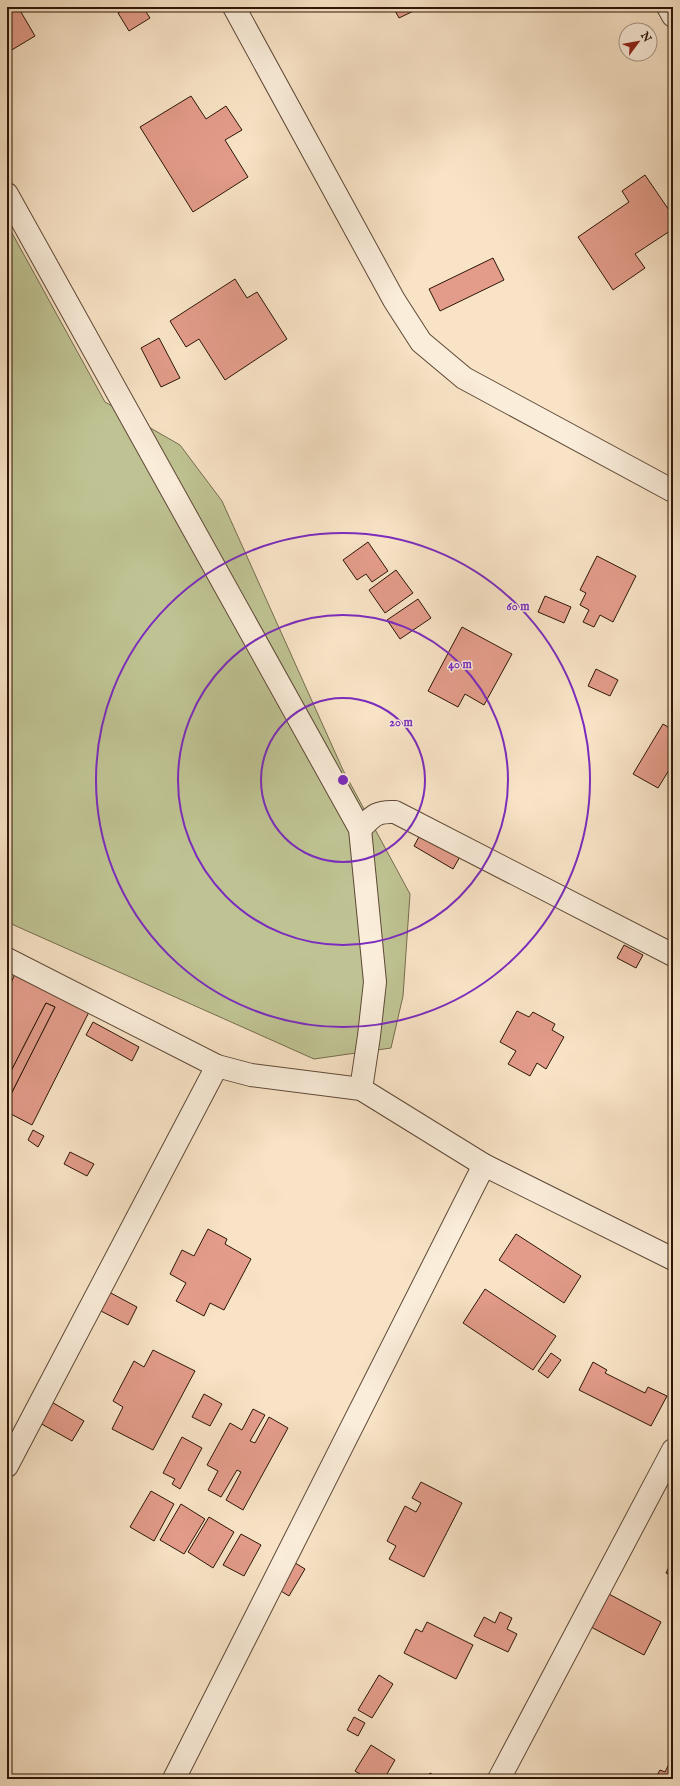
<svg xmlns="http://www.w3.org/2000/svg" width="680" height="1786" font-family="'IM FELL English',serif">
<rect width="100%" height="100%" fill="#f8e3c6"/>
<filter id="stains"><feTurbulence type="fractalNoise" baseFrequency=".005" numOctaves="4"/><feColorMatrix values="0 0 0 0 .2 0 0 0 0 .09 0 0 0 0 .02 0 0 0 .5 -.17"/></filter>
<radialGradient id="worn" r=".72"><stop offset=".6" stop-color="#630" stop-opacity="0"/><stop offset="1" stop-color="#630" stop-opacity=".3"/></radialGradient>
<!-- green -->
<polygon fill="#bfc393" stroke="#766c4d" points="7,224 105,402 180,445 222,501 343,770 410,894 403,996 391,1048 314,1059 7,922"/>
<!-- building -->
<g fill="#e39c8a" stroke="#2c1607">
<polygon points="7,7 18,7 35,36 10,51 7,45"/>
<polygon points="128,7 143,7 150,18 129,31 118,13"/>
<polygon points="393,7 422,7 399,18"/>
<polygon points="191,96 206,119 226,106 242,130 225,140 248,177 193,212 140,127"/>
<polygon points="645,175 673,216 673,229 635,254 645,268 613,290 578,237 629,202 622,191"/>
<polygon points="493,258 504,280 440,311 429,289"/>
<polygon points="235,279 247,298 257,292 287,339 225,380 199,339 186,347 170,321"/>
<polygon points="159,338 180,378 161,387 141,348"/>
<polygon points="368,542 388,571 372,582 366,574 357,580 343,560"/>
<polygon points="597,556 636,576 613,622 600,615 594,627 583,622 589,610 580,605 586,593 580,590"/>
<polygon points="396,570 413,593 385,613 369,590"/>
<polygon points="545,596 571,607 564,623 538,612"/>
<polygon points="418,599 431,618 400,639 387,620"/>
<polygon points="462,627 512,654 484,705 465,694 458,707 428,691"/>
<polygon points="596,669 618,680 610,696 588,686"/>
<polygon points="663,724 673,730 673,772 669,770 658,788 633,774"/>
<polygon points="421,833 461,855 453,869 414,846"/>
<polygon points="624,945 643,955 636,968 617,958"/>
<polygon points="15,974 89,1012 32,1125 7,1112 7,1102 55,1007 46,1003 7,1079 7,991"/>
<polygon points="46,1003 55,1007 7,1102 7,1079"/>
<polygon points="517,1011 529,1017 533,1012 555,1024 552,1030 564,1037 546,1069 537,1063 530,1076 508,1064 516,1051 500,1042"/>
<polygon points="93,1022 139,1047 132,1061 86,1035"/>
<polygon points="33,1130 44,1136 38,1147 28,1140"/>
<polygon points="70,1152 94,1164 87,1176 64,1164"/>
<polygon points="208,1229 227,1239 225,1244 251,1259 224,1310 210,1303 204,1316 176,1301 186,1283 170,1274 182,1250 194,1256"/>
<polygon points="516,1234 581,1276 564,1303 499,1260"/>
<polygon points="485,1289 556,1336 533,1370 463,1323"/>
<polygon points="109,1292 137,1307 128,1325 99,1310"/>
<polygon points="153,1350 195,1371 153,1450 112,1429 123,1407 113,1401 134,1361 144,1367"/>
<polygon points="551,1353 561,1360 548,1378 538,1371"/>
<polygon points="593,1362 607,1370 605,1373 645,1393 648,1387 667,1396 651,1426 579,1390"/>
<polygon points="204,1394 222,1404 210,1426 192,1417"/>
<polygon points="50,1401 84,1421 72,1441 38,1422"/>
<polygon points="253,1409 265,1415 250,1441 255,1443 269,1417 288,1428 243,1510 226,1500 241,1472 237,1470 221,1497 208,1490 218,1471 207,1465 230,1423 242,1430"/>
<polygon points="182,1437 202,1448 180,1489 172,1484 175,1479 163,1473"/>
<polygon points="421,1482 462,1503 424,1577 389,1559 396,1546 387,1541 405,1506 416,1512 421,1503 412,1498"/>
<polygon points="151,1491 174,1504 154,1541 130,1527"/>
<polygon points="181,1504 205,1519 184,1554 160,1540"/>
<polygon points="209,1517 234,1532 213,1568 188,1552"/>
<polygon points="241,1534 261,1545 244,1576 223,1565"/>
<polygon points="673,1559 673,1576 666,1573"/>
<polygon points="292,1561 305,1569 289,1596 276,1588"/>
<polygon points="607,1593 661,1622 644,1655 591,1627"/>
<polygon points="500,1612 512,1618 507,1629 517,1634 508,1652 474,1636 484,1617 495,1623"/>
<polygon points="427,1622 473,1645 456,1679 404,1653 416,1629 422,1632"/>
<polygon points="379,1675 393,1684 372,1718 358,1710"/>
<polygon points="354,1717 365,1723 358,1736 347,1730"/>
<polygon points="371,1745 395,1760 384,1779 368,1779 355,1771"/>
<polygon points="671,1760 673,1761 673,1779 655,1779 660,1770 665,1772"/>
<polygon points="430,1773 440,1779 426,1779"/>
</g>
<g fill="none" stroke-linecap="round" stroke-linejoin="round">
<!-- minor casing -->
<g stroke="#5f4937" stroke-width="24">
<g id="minor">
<polyline points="234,7 394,300 421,342 464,378 673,491"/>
<polyline points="668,7 673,16"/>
<polyline points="7,194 360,829 375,982 369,1036 361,1089"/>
<path d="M360 829C373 816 376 811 395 812L673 955"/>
<polyline points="7,959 217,1066 251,1075 361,1089 484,1165 673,1259"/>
<polyline points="7,1466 217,1066"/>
<polyline points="174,1779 484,1165"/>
<polyline points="499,1779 673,1450"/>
</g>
</g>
<!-- minor -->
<use href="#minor" stroke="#faedda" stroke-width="22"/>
</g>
<!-- distance rings -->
<g fill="none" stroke="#7b2cbf" stroke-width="2">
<circle cx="343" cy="780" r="82"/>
<circle cx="343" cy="780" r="165"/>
<circle cx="343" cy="780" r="247"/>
</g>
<circle cx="343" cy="780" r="6" fill="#7b2cbf" stroke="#faedda" stroke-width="2"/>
<g font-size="12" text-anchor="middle" font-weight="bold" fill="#7b2cbf" stroke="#faedda" stroke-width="3" stroke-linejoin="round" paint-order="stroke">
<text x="518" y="610">60 m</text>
<text x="460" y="668">40 m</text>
<text x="401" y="726">20 m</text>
</g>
<!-- margin -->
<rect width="680" height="1786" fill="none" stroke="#f8e3c6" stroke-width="24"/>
<rect x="8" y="8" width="664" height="1770" fill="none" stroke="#2c1607" stroke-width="2"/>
<rect x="12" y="12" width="656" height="1762" fill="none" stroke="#2c1607"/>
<!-- north arrow -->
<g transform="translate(638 42) rotate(58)"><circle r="19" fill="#faedda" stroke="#a89786"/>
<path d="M0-3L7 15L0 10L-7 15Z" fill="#8f2418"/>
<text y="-6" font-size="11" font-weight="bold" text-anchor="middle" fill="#2c1607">N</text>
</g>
<rect width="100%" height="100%" filter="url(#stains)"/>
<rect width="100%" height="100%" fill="url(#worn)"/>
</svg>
